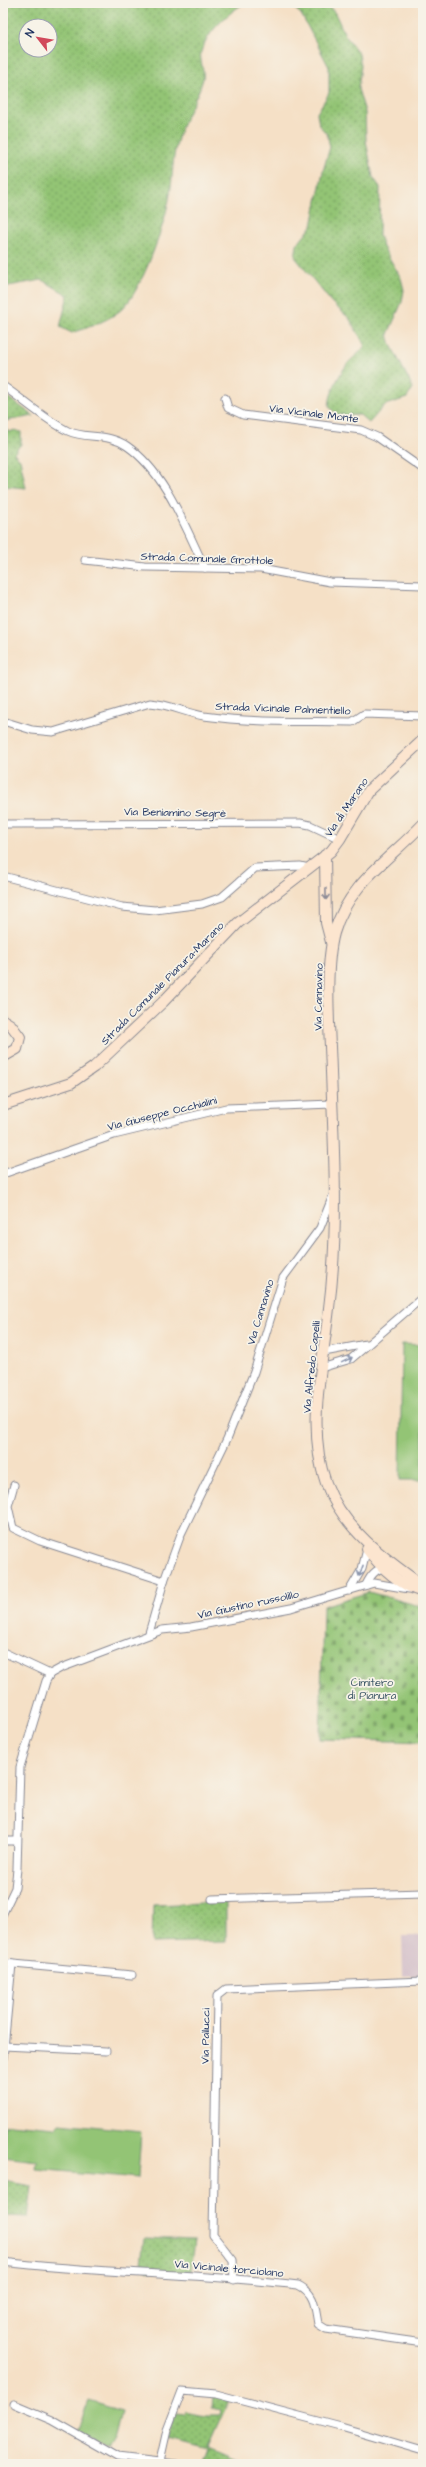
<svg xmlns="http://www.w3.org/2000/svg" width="426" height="2467" font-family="'Architects Daughter',sans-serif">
<defs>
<pattern id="grass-dots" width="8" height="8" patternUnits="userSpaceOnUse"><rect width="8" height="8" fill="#93c474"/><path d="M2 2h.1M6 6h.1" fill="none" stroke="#77a062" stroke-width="1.8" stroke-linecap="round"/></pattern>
<pattern id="cemetery-stones" width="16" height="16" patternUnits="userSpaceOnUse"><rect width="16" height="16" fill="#93c474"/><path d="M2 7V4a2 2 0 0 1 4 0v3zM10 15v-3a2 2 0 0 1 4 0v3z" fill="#77a062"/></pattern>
</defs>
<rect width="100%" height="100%" fill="#f7f3e8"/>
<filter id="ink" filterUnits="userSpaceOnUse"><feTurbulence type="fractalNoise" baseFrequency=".025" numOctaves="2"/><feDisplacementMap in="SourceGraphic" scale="8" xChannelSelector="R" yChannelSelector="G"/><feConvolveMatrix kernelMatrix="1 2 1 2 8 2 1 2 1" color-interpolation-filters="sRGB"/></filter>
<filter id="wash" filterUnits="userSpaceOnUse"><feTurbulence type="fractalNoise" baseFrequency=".012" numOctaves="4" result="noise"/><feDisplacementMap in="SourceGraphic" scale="16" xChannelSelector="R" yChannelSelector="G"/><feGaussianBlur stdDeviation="0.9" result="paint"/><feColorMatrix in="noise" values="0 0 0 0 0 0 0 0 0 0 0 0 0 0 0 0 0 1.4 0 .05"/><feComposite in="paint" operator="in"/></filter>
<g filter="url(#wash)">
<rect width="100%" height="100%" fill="#f5e0c6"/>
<!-- industrial -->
<polygon fill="#d2bdc8" points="402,1936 423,1936 423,1975 403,1976"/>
<!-- grass -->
<g fill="url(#grass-dots)" stroke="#577a69" fill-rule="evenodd">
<path d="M3 3H245C228 13 207 32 201 52 199 60 205 71 203 79 196 103 181 121 176 146 172 162 173 178 170 194 166 221 142 292 121 310 106 322 89 327 72 333L60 327 68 295 42 280 3 287ZM26 26H50V50H26Z"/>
<path d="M288 3H326L335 13 345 35 359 54 361 66 358 89 365 112 366 141 373 177 380 187 379 235 383 247 401 278 404 290 402 302 388 334 391 345 413 388 407 398 385 405 369 423 360 415H337L329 406C330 391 339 375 348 363 354 356 359 355 365 345L349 318 332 303 295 257 297 245 312 226 323 171 330 147 327 134 319 125 317 113 329 93V67L301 14Z"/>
<polygon points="3,394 34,416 5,421 5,428 9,432 15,430 21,432 21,444 14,453 20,459 26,488 3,486"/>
<polygon points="226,1902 226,1941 152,1943 153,1905"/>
<polygon points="3,2181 32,2186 28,2217 3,2216"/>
<polygon points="144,2238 195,2240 191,2272 148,2271 141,2263"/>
<polygon points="213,2397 229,2400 208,2447 241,2461 240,2464 204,2464 209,2450 168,2440 175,2414 185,2415 186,2411 205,2415 219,2415 220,2410 212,2408"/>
</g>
<!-- cemetery -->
<polygon fill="url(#cemetery-stones)" stroke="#577a69" points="369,1592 423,1607 423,1742 320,1739 323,1606"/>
<!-- green -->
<g fill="#93c474" stroke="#577a69">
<polygon points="402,1344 423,1345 423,1480 400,1480"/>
<polygon points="60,2123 141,2131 138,2178 36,2169 37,2161 3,2157 3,2126 10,2124 56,2128"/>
<polygon points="89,2401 121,2411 115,2436 108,2447 77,2430"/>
</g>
</g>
<g filter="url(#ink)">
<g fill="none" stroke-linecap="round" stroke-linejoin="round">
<!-- street casing -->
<g stroke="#888892" stroke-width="9">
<g id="street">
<path d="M3 386C24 400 45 420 68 431 87 440 107 432 127 446 166 473 185 527 205 568"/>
<polyline points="225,398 228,408 243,415 361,430 377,437 423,469"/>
<polyline points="85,560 145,567 261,569 330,582 423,585"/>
<path d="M3 721 32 730 53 732 150 703C169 704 186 713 204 716 253 723 303 721 352 722L364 714 423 716"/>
<polyline points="6,824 300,823 310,825 340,839"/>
<polyline points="3,876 122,907 155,910 202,904 222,897 255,868 300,866 309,868"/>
<polyline points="3,1174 114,1135 226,1108 332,1104"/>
<polyline points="324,1352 366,1344"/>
<polyline points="321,1368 351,1359 423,1297"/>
<polyline points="14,1485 8,1506 13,1528 40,1541 164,1581"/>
<path d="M366 1585C370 1576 376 1567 387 1568"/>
<polyline points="349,1591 362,1569 367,1549"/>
<polyline points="149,1633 164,1581 181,1534 227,1439 254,1372 283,1278 320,1228 334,1193"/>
<polyline points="3,1652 50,1674"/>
<polyline points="3,1841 17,1841"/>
<polyline points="212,1899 423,1893"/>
<polyline points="3,1913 15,1888 17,1869 20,1767 46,1681 50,1674 61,1668 162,1630 191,1627 291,1608 374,1583 409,1589"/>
<polyline points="3,1963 132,1975"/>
<polyline points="4,2046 106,2051"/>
<polyline points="3,2058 12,1964"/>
<path d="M3 2262C101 2274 200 2273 298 2285 315 2293 315 2307 318 2324L326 2329 423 2343"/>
<polyline points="234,2280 233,2260 213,2235 217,1996 226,1989 423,1981"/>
<polyline points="14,2404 52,2420 117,2457 176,2464"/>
<polyline points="160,2461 167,2430 182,2391 216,2394 341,2427 423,2451"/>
</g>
</g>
<!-- secondary casing -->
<g stroke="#888892" stroke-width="12">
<g id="secondary">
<path d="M423 824C390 859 348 884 334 933 324 970 330 1033 331 1072 334 1151 339 1230 329 1308 323 1365 306 1427 326 1483 343 1529 385 1559 423 1586"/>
<polyline points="325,855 326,923 331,942"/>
<polyline points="3,1020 11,1025 20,1037 17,1049 3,1057"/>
<polyline points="3,1105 71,1083 94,1067 163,1002 238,923 331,851 340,839 369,790 423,740"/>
<path d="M367 1549C380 1567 401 1586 423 1592"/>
</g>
</g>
<!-- street -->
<use href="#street" stroke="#fff" stroke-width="7"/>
<!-- secondary -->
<use href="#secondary" stroke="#fce5cf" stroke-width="10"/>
</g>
<!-- one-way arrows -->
<defs><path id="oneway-shaft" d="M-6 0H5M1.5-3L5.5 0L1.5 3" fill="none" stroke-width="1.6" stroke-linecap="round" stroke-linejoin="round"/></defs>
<use stroke="#8c8a96" href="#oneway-shaft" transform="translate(326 894) rotate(89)"/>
<g stroke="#8d97ae">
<use href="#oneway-shaft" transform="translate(347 1360) rotate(-26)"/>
<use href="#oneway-shaft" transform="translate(361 1571) rotate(110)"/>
</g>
</g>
<g text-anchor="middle" stroke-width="3.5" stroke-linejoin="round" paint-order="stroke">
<!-- street labels -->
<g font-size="11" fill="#1b2f5e" stroke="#f7f3e8">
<text transform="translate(314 413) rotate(7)" y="4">Via Vicinale Monte</text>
<text transform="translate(207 558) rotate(2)" y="4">Strada Comunale Grottole</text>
<text transform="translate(283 708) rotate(2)" y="4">Strada Vicinale Palmentiello</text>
<text transform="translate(346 807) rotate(-56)" y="4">Via di Marano</text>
<text transform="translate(175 812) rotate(1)" y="4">Via Beniamino Segrè</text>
<text transform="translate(162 983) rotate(-45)" y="4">Strada Comunale Pianura-Marano</text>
<text transform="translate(318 997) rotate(-89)" y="4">Via Cannavino</text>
<text transform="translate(162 1113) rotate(-14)" y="4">Via Giuseppe Occhialini</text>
<text transform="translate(260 1312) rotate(-73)" y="4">Via Cannavino</text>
<text transform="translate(311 1367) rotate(-84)" y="4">Via Alfredo Capelli</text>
<text transform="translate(248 1604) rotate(-12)" y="4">Via Giustino russolillo</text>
<text transform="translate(205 2036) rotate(-89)" y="4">Via Pallucci</text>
<text transform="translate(229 2268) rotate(5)" y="4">Via Vicinale torciolano</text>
</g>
<!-- park labels -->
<g font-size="11" fill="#395464" stroke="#f7f3e8">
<text x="372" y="1686">Cimitero<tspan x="372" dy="13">di Pianura</tspan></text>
</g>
</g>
<!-- margin -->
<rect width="426" height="2467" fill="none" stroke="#f7f3e8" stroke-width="16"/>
<!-- north arrow -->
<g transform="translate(38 38) rotate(301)"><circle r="19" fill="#f7f3e8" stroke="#9fa5b1"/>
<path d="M0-3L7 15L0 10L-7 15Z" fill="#d1495b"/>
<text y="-6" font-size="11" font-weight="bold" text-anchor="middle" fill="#1b2f5e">N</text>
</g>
</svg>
